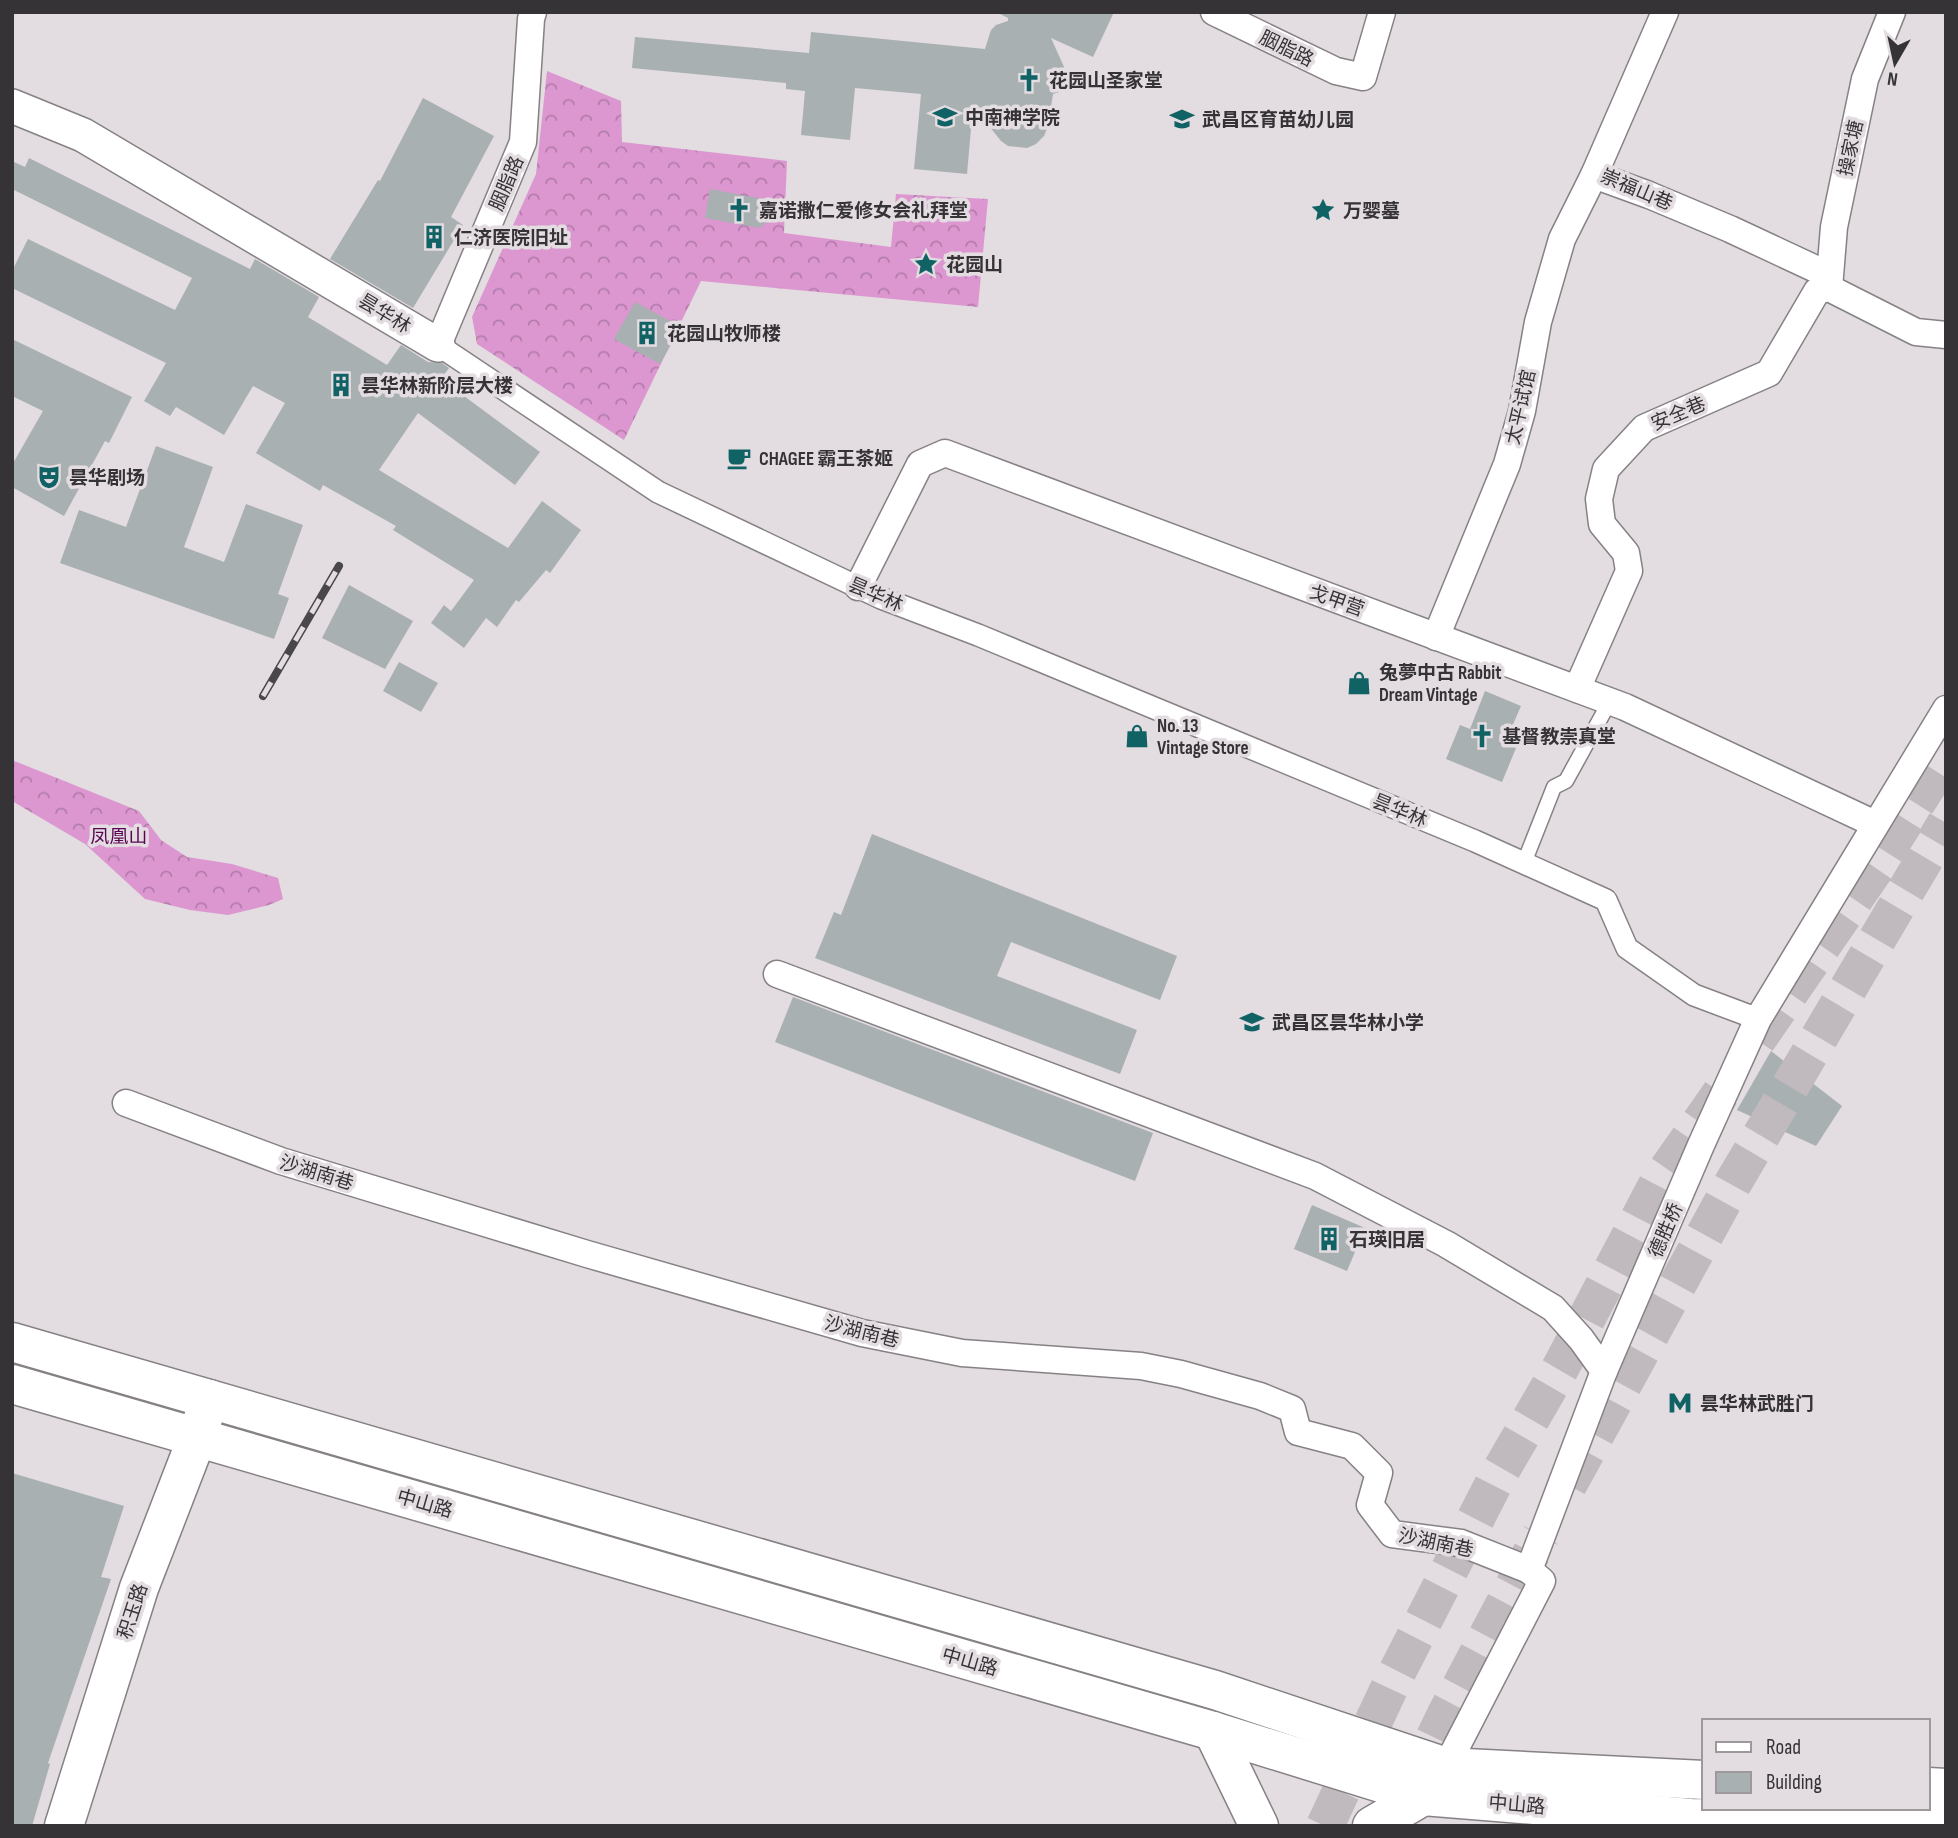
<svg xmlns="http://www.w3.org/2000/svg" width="1958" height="1838" font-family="'Sofia Sans Condensed','Noto Sans SC',sans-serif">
<defs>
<pattern id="forest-crowns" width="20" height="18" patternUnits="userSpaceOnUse" patternTransform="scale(1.75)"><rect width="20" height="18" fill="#dc97d0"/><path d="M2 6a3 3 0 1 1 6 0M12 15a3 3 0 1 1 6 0" fill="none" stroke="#b37caa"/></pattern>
</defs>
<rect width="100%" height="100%" fill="#e3dce1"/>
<!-- forest -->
<g fill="url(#forest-crowns)">
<polygon points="547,71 621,101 622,142 787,161 784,233 891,247 896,194 988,199 978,307 701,281 624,440 477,344 472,317 536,174"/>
<polygon points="12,760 139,811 161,840 187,857 232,864 278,878 283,899 269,905 228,915 190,910 145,899 85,844 12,801"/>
</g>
<!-- building -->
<g fill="#a8b0b1">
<polygon points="996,12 1114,12 1093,57 1051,38 1069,78 1068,85 1063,91 1053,94 1048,126 1044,136 1036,144 1027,148 1008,146 1001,141 973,106 967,174 914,169 921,94 855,88 850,140 801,135 805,91 786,89 786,83 632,68 635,37 809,53 811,32 985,49 991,30 996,25 1008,21 1008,18"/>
<polygon points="423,98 494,136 451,217 463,225 413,308 330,259 378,180 380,181"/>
<polygon points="29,158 250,269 255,259 319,297 308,317 387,365 401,345 428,362 442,363 449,368 441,379 540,452 515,485 418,413 379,470 508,548 542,501 581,530 550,573 546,570 519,602 516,600 497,627 486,618 464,648 431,623 444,605 451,611 474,580 393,530 396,526 323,485 320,491 256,453 285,403 253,386 224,435 176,407 170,416 144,401 166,363 12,288 12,271 28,239 175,310 192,278 12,189 12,161 25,167"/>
<polygon points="710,189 763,199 775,216 759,228 705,218"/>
<polygon points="635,302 681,327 660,364 614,339"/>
<polygon points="12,339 132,397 109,443 105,441 64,516 12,487 12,465 43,411 12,396"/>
<polygon points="156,446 213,467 184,547 224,562 246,504 303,525 278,594 289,598 274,639 60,563 79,510 126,527"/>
<polygon points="349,585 413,621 385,669 322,638"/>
<polygon points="399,662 438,683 421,712 383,691"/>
<polygon points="1485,691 1521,706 1505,743 1516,748 1502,782 1446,759 1460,725 1470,729"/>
<polygon points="872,834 1177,956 1160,1000 1011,942 997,976 1137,1030 1120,1074 815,958 834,912 841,915"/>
<polygon points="793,997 1153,1133 1135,1181 775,1042"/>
<polygon points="1771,1051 1842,1106 1816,1146 1737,1110"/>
<polygon points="1312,1205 1365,1228 1347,1271 1294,1249"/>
<polygon points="12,1473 124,1506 101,1577 111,1579 48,1763 50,1764 32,1826 12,1826"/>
</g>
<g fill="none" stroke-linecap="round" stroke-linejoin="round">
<!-- primary-tunnel -->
<g stroke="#c0babf" stroke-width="38" stroke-dasharray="38 19" stroke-linecap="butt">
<polyline points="1757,1040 1877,866 1946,756"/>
<polyline points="1568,1485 1733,1183 1946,823"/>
<polyline points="1410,1789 1446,1714 1541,1535"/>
<polyline points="1325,1826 1391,1684 1496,1479 1562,1365 1658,1183 1721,1093"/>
</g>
<!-- service casing -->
<g stroke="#868185" stroke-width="17">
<polyline id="service" points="1524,863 1554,787 1566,781 1610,701"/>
</g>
<!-- pedestrian casing -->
<g stroke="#868185" stroke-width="24">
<polyline id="pedestrian" points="438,345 658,492 881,598 978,635 1475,841 1606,900 1627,948 1694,995 1758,1019"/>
</g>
<!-- minor casing -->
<g stroke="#868185" stroke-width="29">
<g id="minor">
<polyline points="1214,12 1336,71 1363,77 1382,12"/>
<polyline points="1665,12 1594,175 1649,195 1730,229 1820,271 1829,288"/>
<polyline points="1829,288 1834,227 1865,79 1892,12"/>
<polyline points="438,345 523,142 531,19 533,12"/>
<polyline points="858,587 920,464 945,453 1625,707 1875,824"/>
<polyline points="1436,637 1507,464 1522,411 1538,322 1562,239 1594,175"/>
<polyline points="1577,689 1629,571 1626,553 1602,524 1599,499 1606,469 1644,428 1769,373 1817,291 1829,288 1916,332 1946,335"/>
<polyline points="777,974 1315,1176 1446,1244 1553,1308 1581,1339 1604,1371"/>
<polyline points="126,1103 281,1161 587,1254 862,1333 962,1353 1141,1366 1181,1374 1260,1396 1292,1409 1298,1432 1352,1446 1379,1473 1370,1505 1392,1534 1461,1543 1529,1570"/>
<polyline points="1446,1767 1542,1581 1529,1570 1604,1371 1701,1145 1758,1019 1946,709"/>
</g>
</g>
<!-- tertiary casing -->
<g stroke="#868185" stroke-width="36">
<polyline id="tertiary" points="12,106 83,135 438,345"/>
</g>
<!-- secondary casing -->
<g stroke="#868185" stroke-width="41">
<polyline id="secondary" points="64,1826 139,1588 197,1438 209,1399"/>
</g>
<!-- primary casing -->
<g stroke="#868185" stroke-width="41">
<g id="primary">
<polyline points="12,1342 1215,1690 1446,1767 1704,1780"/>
<polyline points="12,1384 1213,1731 1423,1796 1691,1818 1946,1822"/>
<polyline points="1213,1731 1259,1826"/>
<polyline points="1928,1787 1946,1788"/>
<polyline points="1372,1826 1423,1796"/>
</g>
</g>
<!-- service -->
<use href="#service" stroke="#fff" stroke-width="14"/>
<!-- pedestrian -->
<use href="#pedestrian" stroke="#fff" stroke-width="21"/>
<!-- minor -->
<use href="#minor" stroke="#fff" stroke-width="26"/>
<!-- tertiary -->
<use href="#tertiary" stroke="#fff" stroke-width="33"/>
<!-- secondary -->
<use href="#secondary" stroke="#fff" stroke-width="38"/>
<!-- primary -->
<use href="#primary" stroke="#fff" stroke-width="38"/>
<!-- rail casing -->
<g stroke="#4a474a" stroke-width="8">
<polyline id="rail" points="263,696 339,566"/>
</g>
<!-- rail -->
<use href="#rail" stroke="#e3dce1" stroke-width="5" stroke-dasharray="16" stroke-linecap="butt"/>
</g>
<!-- icons -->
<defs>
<g id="church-bare" transform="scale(1.89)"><path d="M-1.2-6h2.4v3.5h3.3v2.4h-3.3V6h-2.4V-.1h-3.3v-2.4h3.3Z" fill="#116265" stroke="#e3dce1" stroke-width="2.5" paint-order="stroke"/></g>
<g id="school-bare" transform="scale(1.89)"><path d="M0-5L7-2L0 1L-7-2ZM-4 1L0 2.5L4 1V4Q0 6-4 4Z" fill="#116265" stroke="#e3dce1" stroke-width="2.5" paint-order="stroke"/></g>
<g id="sight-bare" transform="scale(1.89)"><path d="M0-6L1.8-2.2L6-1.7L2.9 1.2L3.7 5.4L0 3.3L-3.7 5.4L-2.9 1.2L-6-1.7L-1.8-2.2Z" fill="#116265" stroke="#e3dce1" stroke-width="2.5" paint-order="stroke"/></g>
<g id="building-bare" transform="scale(1.89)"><path d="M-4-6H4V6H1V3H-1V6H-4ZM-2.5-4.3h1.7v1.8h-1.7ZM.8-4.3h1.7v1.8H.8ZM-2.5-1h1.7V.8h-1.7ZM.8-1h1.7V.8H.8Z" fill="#116265" stroke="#e3dce1" stroke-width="2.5" paint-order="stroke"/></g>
<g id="cafe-bare" transform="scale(1.89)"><path d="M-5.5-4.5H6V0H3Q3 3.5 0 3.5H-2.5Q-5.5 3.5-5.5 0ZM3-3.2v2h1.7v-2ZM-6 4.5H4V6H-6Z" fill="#116265" stroke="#e3dce1" stroke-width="2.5" paint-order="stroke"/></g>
<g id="theatre-bare" transform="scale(1.89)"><path d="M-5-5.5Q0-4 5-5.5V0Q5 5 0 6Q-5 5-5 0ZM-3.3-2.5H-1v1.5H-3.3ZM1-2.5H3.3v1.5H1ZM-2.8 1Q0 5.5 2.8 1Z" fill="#116265" stroke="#e3dce1" stroke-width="2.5" paint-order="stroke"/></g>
<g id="shop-bare" transform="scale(1.89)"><path d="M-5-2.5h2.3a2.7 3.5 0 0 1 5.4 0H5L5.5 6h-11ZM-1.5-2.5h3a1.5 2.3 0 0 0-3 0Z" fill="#116265" stroke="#e3dce1" stroke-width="2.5" paint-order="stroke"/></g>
<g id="metro-bare" transform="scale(1.89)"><path d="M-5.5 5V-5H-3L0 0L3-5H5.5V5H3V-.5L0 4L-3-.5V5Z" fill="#116265" stroke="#e3dce1" stroke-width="2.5" paint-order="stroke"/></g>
</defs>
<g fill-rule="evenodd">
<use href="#church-bare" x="1029" y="80"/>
<use href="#school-bare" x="945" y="117"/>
<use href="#school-bare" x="1182" y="119"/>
<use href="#church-bare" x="739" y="210"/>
<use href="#sight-bare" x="1323" y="210"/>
<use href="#building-bare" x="434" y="237"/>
<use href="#sight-bare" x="926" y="264"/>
<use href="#building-bare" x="647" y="333"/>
<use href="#building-bare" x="341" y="385"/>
<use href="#cafe-bare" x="739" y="458"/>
<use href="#theatre-bare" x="49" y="477"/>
<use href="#shop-bare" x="1359" y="683"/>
<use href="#shop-bare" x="1137" y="736"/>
<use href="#church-bare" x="1482" y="736"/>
<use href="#school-bare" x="1252" y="1022"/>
<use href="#building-bare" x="1329" y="1239"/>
<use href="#metro-bare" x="1680" y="1403"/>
</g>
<g text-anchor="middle" stroke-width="7" stroke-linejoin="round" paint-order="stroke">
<!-- street labels -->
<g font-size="19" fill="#353335" stroke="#e3dce1">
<text transform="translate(1287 48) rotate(26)" y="7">胭脂路</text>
<text transform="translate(1850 148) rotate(-78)" y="7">操家塘</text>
<text transform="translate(506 183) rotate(-67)" y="7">胭脂路</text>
<text transform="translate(1637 189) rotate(23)" y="7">崇福山巷</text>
<text transform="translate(385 313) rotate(31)" y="7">昙华林</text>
<text transform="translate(1520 407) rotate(-77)" y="7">太平试馆</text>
<text transform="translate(1678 413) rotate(-23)" y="7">安全巷</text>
<text transform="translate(876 594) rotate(23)" y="7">昙华林</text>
<text transform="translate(1337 600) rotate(20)" y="7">戈甲营</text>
<text transform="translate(1400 810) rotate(22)" y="7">昙华林</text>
<text transform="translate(317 1172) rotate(17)" y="7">沙湖南巷</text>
<text transform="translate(1665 1230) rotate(-67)" y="7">德胜桥</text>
<text transform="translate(862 1331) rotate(14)" y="7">沙湖南巷</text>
<text transform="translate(425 1503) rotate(16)" y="7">中山路</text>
<text transform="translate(1436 1542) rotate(12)" y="7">沙湖南巷</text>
<text transform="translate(132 1611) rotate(-72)" y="7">积玉路</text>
<text transform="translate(970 1661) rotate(16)" y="7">中山路</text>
<text transform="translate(1517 1804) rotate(5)" y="7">中山路</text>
</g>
<!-- poi labels -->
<g font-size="19" font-weight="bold" fill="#353335" stroke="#e3dce1" text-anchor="start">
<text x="1049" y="87">花园山圣家堂</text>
<text x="965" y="124">中南神学院</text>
<text x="1202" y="126">武昌区育苗幼儿园</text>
<text x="759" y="217">嘉诺撒仁爱修女会礼拜堂</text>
<text x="1343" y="217">万婴墓</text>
<text x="454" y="244">仁济医院旧址</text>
<text x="946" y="271">花园山</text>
<text x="667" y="340">花园山牧师楼</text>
<text x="361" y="392">昙华林新阶层大楼</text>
<text x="759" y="465">CHAGEE 霸王茶姬</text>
<text x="69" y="484">昙华剧场</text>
<text x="1379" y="679">兔夢中古 Rabbit<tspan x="1379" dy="22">Dream Vintage</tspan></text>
<text x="1157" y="732">No. 13<tspan x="1157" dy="22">Vintage Store</tspan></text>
<text x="1502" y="743">基督教崇真堂</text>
<text x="1272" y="1029">武昌区昙华林小学</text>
<text x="1349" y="1246">石瑛旧居</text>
<text x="1700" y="1410">昙华林武胜门</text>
</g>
<!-- park labels -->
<g font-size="19" fill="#590352" stroke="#e3dce1">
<text x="119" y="843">凤凰山</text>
</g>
</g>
<!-- border -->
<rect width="1958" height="1838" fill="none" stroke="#353335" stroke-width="28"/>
<!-- legend -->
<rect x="1702" y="1719" width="228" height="91" fill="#e3dce1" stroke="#9d989c" stroke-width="2"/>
<rect x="1716" y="1742" width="35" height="10" fill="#ffffff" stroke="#9d989c" stroke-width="2"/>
<text x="1766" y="1754" font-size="21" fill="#353335">Road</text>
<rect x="1716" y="1772" width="35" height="21" fill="#a8b0b1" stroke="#9d989c" stroke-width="2"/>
<text x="1766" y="1789" font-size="21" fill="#353335">Building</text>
<!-- north arrow -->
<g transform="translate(1895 63) rotate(189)" stroke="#e3dce1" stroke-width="5" paint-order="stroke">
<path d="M0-5L12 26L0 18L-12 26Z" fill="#353335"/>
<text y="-10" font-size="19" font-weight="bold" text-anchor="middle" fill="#353335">N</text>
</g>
</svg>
